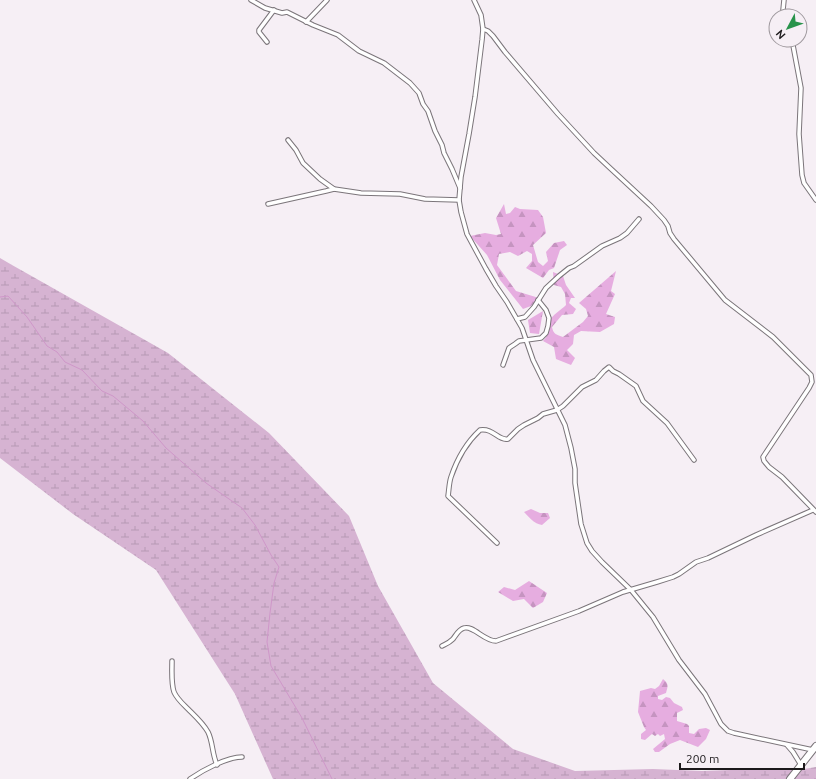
<svg xmlns="http://www.w3.org/2000/svg" width="816" height="779" font-family="Ubuntu,sans-serif">
<defs>
<pattern id="forest-firs" width="22" height="20" patternUnits="userSpaceOnUse"><rect width="22" height="20" fill="#e6ade0"/><path d="M5 1l3.5 6h-7zM16 11l3.5 6h-7z" fill="#c594c0"/></pattern>
<pattern id="wetland-marsh" width="20" height="14" patternUnits="userSpaceOnUse"><rect width="20" height="14" fill="#d6b3d2"/><path d="M1 5h8M5 5V1M11 12h8M15 12V8" fill="none" stroke="#b799b4"/></pattern>
</defs>
<rect width="100%" height="100%" fill="#f6eff5"/>
<!-- forest -->
<g fill="url(#forest-firs)">
<polygon points="504,204 506,214 510,213 515,207 520,209 538,210 543,217 546,233 533,245 538,262 543,266 548,261 546,252 554,243 564,241 567,245 560,250 554,268 549,270 543,278 526,268 532,261 532,254 527,251 518,256 510,252 499,254 497,265 516,291 539,298 531,306 523,309 500,280 487,255 470,236 485,233 496,235 501,234 496,218"/>
<path d="M616 271 611 291 615 294 606 314 615 317 614 324 600 332 581 331 574 335 573 344 567 350 575 358 571 365 556 359 554 347 543 341C551 333 546 331 549 322 552 315 561 310 566 305L565 294 561 287 554 285 553 272 563 276 566 285 575 298H571L569 303 576 309 573 314 562 315 552 327C553 334 557 335 563 337L583 322 588 316 586 309 579 303Z"/>
<polygon points="543,311 539,334 530,333 528,320"/>
<path d="M531 509 540 513H548L550 518 542 525C534 524 529 517 524 512Z"/>
<polygon points="529,581 547,593 543,602 533,608 524,599 513,601 498,592 504,587 515,590"/>
<path d="M663 679C669 684 668 686 666 693L658 696V699L662 700 666 697 670 698 674 703 682 707 683 710 677 713V721L687 724 689 726V733L694 734 699 729 706 728 710 730 706 739 698 747 680 740 670 744 659 752H655L653 749 665 739 664 734 660 736 658 734 655 736 652 734 645 740 641 739V734L646 730 644 727 638 712 640 691 651 688 655 689 659 686Z"/>
</g>
<!-- wetland -->
<polygon fill="url(#wetland-marsh)" points="0,258 12,265 168,353 269,433 349,516 378,586 433,683 513,749 575,771 653,769 702,771 759,769 804,769 816,767 816,779 273,779 235,694 156,570 73,514 0,458"/>
<g fill="none" stroke-linecap="round" stroke-linejoin="round">
<!-- stream -->
<g stroke="#cf97c9" stroke-width="1">
<polyline points="0,297 8,296 27,317 47,346 57,352 65,362 82,370 102,391 113,396 143,421 166,448 206,483 242,508 255,525 271,555 279,567 274,583 270,613 267,642 271,666 302,718 332,779"/>
<polyline points="815,779 816,779"/>
</g>
<!-- minor casing -->
<g stroke="#7b757a" stroke-width="5.5">
<g id="minor">
<polyline points="251,0 265,8 282,13 287,12 313,25 338,35 359,51 384,63 410,83 419,93 423,104 428,111 435,131 442,145 444,153 452,169 460,188"/>
<polyline points="474,0 481,15 483,29 482,40 475,97 469,134 461,177 459,200 461,212 467,234 486,269 496,286 507,302 522,328 533,360 565,425 571,448 575,469 575,483 581,524 587,543 592,551 602,562 631,590 653,617 679,660 705,694 721,724 728,731 734,733 813,750"/>
<polyline points="784,0 783,10 784,16"/>
<polyline points="306,22 327,0"/>
<polyline points="483,29 488,31 493,36 505,52 558,114 594,153 610,168 651,206 664,220 668,226 670,233 674,239 725,300 773,337 811,375 812,382 809,388 763,457 764,461 769,467 782,477 816,512"/>
<polyline points="792,40 801,88 799,134 802,175 804,183 816,200"/>
<polyline points="267,42 259,32 259,30 274,10"/>
<polyline points="288,140 296,150 303,163 320,179 334,189 361,193 400,194 425,199 459,200"/>
<polyline points="268,204 326,191 334,189"/>
<polyline points="517,319 525,317 534,307 546,288 559,276 569,268 574,266 602,246 620,238 627,233 639,219"/>
<polyline points="503,365 509,348 515,344 519,341 541,338 546,333 548,326 549,318 546,310 538,300"/>
<path d="M497 543 448 496C449 490 449 483 451 477 457 459 466 443 480 430 494 428 498 441 508 439L518 429 524 425 538 418 543 414 557 410 563 406 582 387 596 380 604 371 609 367 613 371 619 374 636 386 643 401 667 423 694 460"/>
<path d="M442 646C446 644 449 643 453 639 456 635 459 629 464 628 473 625 484 641 496 641L579 611 623 592 657 582 673 577 679 574 696 562 708 558 756 535 813 510"/>
<path d="M172 661C172 671 171 683 174 692 177 699 183 704 188 709 195 716 203 723 208 732 213 742 212 754 217 765"/>
<polyline points="787,745 793,752 801,765"/>
<path d="M190 779C203 770 227 757 242 757"/>
</g>
</g>
<!-- primary casing -->
<g stroke="#7b757a" stroke-width="8">
<polyline id="primary" points="790,779 816,746"/>
</g>
<!-- minor -->
<use href="#minor" stroke="#fff" stroke-width="3.5"/>
<!-- primary -->
<use href="#primary" stroke="#fff" stroke-width="6"/>
</g>
<!-- north arrow -->
<g transform="translate(788 28) rotate(229)"><circle r="19" fill="#f6eff5" stroke="#9f999e"/>
<path d="M0-3L7 15L0 10L-7 15Z" fill="#28934b"/>
<text y="-6" font-size="11" font-weight="bold" text-anchor="middle" fill="#1c191b">N</text>
</g>
<!-- scale -->
<path d="M680 763v6h124v-6" fill="none" stroke="#1c191b" stroke-width="2"/>
<text x="686" y="763" font-size="12" fill="#1c191b" stroke="#f6eff5" stroke-width="3" paint-order="stroke">200 m</text>
</svg>
